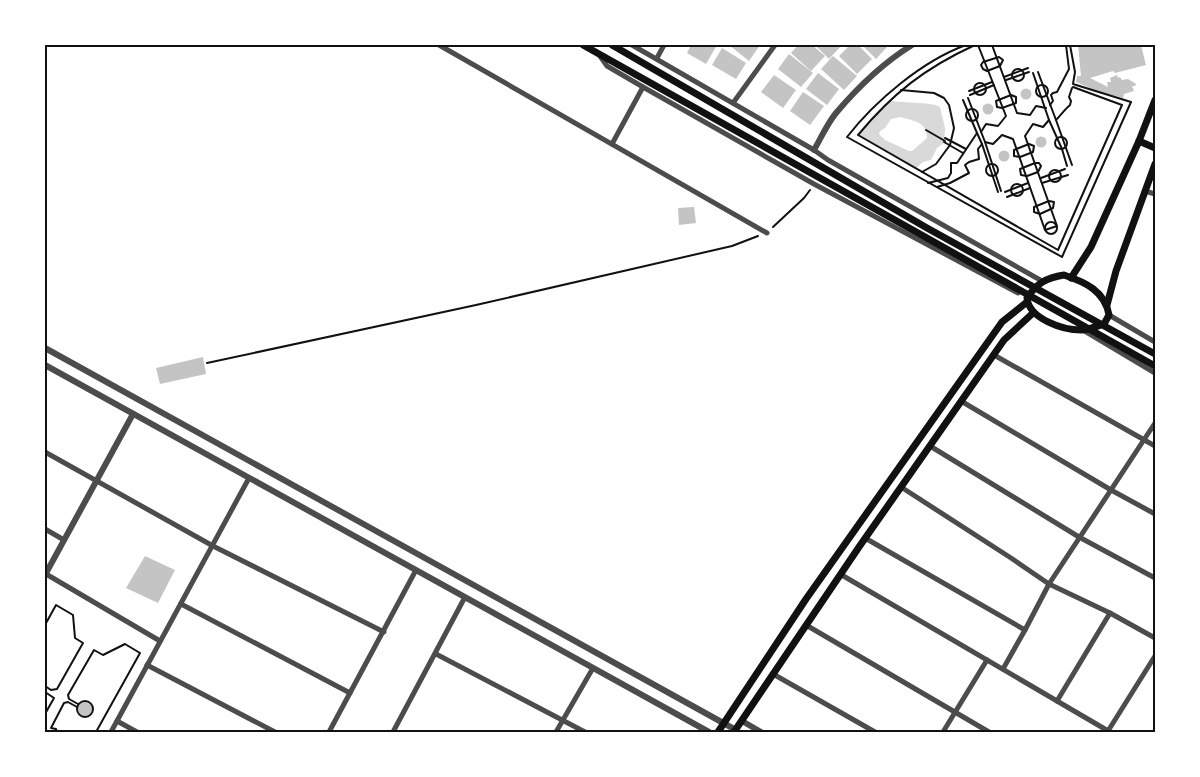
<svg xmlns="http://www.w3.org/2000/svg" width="1200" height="777" font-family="Signika,sans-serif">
<rect width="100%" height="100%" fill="#fff"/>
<!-- water -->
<path fill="#d9d9d9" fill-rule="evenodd" d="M892 101C902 103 935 102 940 107L945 128 944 143 937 148 931 160 923 162 915 169 858 135 888 102ZM900 117C913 121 927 121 927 138L912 151H909L885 140 879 134 880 131 885 128 891 119Z"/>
<!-- building -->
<g fill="#c4c4c4">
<polygon points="691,45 717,45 706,64 687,53"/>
<polygon points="729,45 760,45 749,61"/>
<polygon points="798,45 812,45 825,56 811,71 791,53"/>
<polygon points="815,45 842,45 829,59"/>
<polygon points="850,45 858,45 872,59 857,74 839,56"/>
<polygon points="862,45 885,45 887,47 876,59"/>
<polygon points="1078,45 1141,45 1146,65 1115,73 1113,71 1090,78 1108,87 1107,82 1111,82 1110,78 1117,75 1118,78 1120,77 1122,80 1128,79 1136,84 1135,86 1132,86 1134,91 1124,94 1123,98 1097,91 1076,82 1077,76 1081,76"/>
<polygon points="722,48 746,63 736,79 712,65"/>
<polygon points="789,54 813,73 801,87 778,69"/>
<polygon points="833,56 857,76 844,90 821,69"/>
<polygon points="818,73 839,89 827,105 806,89"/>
<polygon points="774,75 796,90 783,108 761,92"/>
<circle cx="1026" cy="94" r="5.5"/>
<polygon points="803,92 824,106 810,125 790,111"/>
<circle cx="988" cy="109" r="5.5"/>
<circle cx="1041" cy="142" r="5.5"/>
<circle cx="1004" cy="156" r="5.5"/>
<polygon points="694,207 696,223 679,225 678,208"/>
<polygon points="203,357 206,374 160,384 156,368"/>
<polygon points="145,556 175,570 158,603 126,588"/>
<circle cx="85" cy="709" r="7"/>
</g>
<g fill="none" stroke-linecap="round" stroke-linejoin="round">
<!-- path -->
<g stroke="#111" stroke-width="2">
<path d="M966 45C922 61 875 101 847 137L1062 257 1131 102 1073 84 1075 72 1070 45"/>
<path d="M975 45C925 68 893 93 858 135L1058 250 1122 105 1073 87"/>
<polyline points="978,45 1006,116 998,126 986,124 981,132"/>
<polyline points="992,45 1017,113 1030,115 1036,106 1046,108"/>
<polygon points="999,57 1003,60 1000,66 987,71 983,69 981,65 983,62"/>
<circle cx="1018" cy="75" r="6"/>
<polyline points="1038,72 1056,120"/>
<polyline points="1033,73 1049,120"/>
<polyline points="1004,77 1028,68"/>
<polyline points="1006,80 1029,72"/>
<circle cx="980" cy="89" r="6"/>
<circle cx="1042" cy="91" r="6"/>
<path d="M1072 88 1069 97 1071 101 1070 105C1065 109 1061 115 1056 120L1072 165"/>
<polyline points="901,90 934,93 944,98 949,105 954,128 950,145 936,164 922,172"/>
<polyline points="969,91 992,82"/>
<polyline points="970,95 994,85"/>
<polygon points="1011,95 1016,97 1016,103 1002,108 997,107 996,101"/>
<polyline points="968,98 985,142"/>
<polyline points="1050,105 1053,101 1051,95 1053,93 1057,92 1069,69 1066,45"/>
<circle cx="972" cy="115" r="6"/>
<polyline points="926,130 945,141"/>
<polyline points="977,133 982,144"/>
<circle cx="1061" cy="143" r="6"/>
<polyline points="945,138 966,149"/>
<polyline points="944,142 963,153"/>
<polygon points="1029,144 1034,146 1033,152 1020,157 1014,156 1014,150"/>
<polygon points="1035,163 1039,163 1041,166 1038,172 1027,176 1021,175 1020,169"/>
<circle cx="992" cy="170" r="6"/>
<circle cx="1055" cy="176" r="6"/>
<polyline points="1041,178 1065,169"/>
<polyline points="928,183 948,178 951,173 951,163 957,163 977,133 963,100"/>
<polyline points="1042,183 1068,175"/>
<circle cx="1017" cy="190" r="6"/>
<polyline points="937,187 950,183 969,173 965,165 969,162 979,159 978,149 982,144 998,192"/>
<polyline points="1001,191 985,142 993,144 1002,135 1013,139 1045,230 1057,226 1025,136 1033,124 1043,127 1049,120 1062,149 1067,166"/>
<polyline points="1005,192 1028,183"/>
<polyline points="1007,197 1030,188"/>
<polygon points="1049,201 1054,202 1053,208 1040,214 1034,212 1034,207"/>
<circle cx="1051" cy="228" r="6"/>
<polyline points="773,227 804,198 810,190"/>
<polyline points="207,363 476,305 732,246 758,236"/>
<polyline points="45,625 56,605 73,615 75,638 83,643 57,689 51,690 45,686"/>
<polyline points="45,692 54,698 45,714"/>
<circle cx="85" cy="709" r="8"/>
<polyline points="78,704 69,699 68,695 94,650 103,655 125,644 140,653 96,732"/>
<polyline points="57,732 56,729 51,728 64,703 68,702 77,707"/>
</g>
<!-- minor -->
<g stroke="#4c4c4c" stroke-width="5">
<polyline points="439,45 767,233"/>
<polyline points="632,45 814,150 828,160 1042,281"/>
<polyline points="600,56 607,66 643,87 814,184 1018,293"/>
<polyline points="657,58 664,45"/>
<polyline points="733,103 775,45"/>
<polyline points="612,144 643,87"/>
<polyline points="1145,191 1155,194"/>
<polyline points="1109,315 1155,342"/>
<polyline points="1083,330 1155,373"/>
<polyline points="994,355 1155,446"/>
<polyline points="961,401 1111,490 1155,514"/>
<polyline points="930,446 1079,537 1155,578"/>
<polyline points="45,452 213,546 384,632"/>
<polyline points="901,487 1011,558 1049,584 1110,613 1155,638"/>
<polyline points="45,529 64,540"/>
<polyline points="865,538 1025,630"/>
<polyline points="46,574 160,641"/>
<polyline points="840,574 1110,732"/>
<polyline points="181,604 350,693"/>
<polyline points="806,625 989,732"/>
<polyline points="436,654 585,732"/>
<polyline points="147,665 275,732"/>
<polyline points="1003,669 1025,630 1049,584 1155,423"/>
<polyline points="773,674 875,732"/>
<polyline points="1057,701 1110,613"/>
<polyline points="117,721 137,732"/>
<polyline points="1108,731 1155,656"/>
<polyline points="111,732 249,478"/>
<polyline points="329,732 416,570"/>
<polyline points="393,732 465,597"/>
<polyline points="556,732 593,668"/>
<polyline points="943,732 987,660"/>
</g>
<!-- tertiary -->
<g stroke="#4c4c4c" stroke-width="6">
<path d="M814 150C821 138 827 124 836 113 858 87 883 63 912 45"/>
<polyline points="45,348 736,730"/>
<polyline points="45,365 709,732"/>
<polyline points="45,575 133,414"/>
<polyline points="742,721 761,732"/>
</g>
<!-- secondary -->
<g stroke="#111" stroke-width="7">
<polyline points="583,45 1155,366"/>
<polyline points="612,45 927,228 1155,354"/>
<polyline points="1139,141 1155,148"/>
<path d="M1064 275C1085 282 1105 291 1109 315L1104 324C1097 326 1089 330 1081 330 1063 330 1029 319 1027 298 1037 283 1046 278 1064 275Z"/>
<polyline points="1071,278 1091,247 1139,141 1155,100"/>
<polyline points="1107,305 1116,271 1155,164"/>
<polyline points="718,732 806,599 1002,322 1027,302"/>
<polyline points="734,732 859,547 1004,340 1033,313"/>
</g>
</g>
<!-- border -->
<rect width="1200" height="777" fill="none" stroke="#ffffff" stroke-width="92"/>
<rect x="46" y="46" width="1108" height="685" fill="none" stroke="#111" stroke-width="2"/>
</svg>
